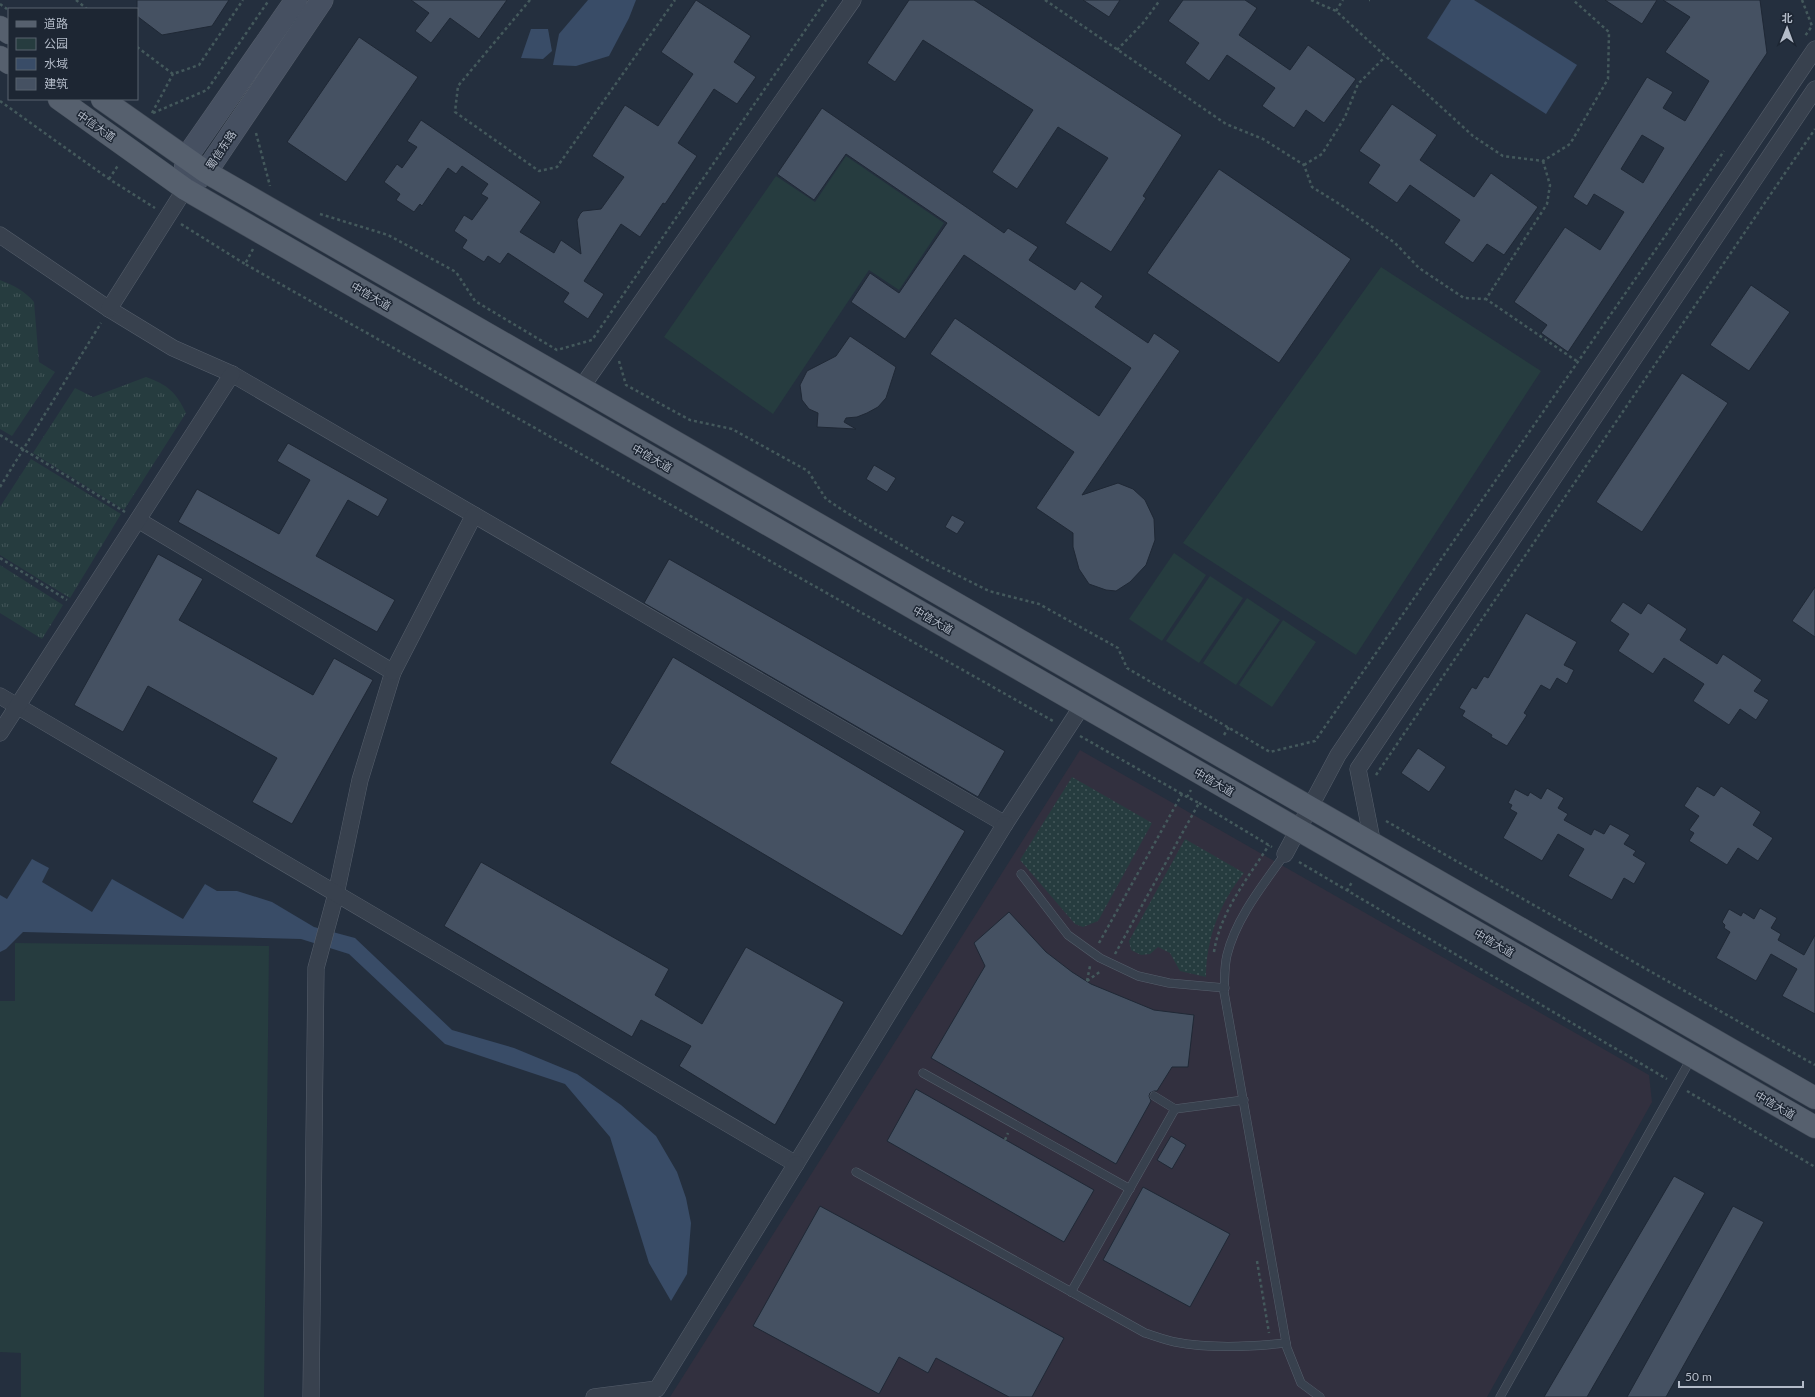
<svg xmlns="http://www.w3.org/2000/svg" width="1815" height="1397" font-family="Lato,'Noto Sans SC',sans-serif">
<defs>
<pattern id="grass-tufts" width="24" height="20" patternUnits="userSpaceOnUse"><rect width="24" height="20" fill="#263c3f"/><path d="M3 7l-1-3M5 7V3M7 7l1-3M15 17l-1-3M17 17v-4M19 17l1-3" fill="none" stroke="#435659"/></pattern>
<pattern id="garden-dots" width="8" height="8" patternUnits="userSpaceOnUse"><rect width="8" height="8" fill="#263c3f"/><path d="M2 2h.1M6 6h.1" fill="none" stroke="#435659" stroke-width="1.8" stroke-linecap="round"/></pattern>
</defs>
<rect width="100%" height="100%" fill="#242f3e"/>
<!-- medical -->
<polygon fill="#32303f" points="1080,750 1649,1075 1652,1102 1487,1397 670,1397"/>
<!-- grass -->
<g fill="url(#grass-tufts)">
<path d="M0 280C13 285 25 291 34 302L39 362 55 372 12 436 0 429Z"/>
<path d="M146 377C168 385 176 392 186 413L124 510 33 453 75 388 93 397Z"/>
<polygon points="31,459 121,514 70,598 0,555 0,507"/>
<polygon points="0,565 63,605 42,639 0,613"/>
</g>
<!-- park -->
<g fill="#263c3f">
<polygon points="846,156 944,223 899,290 869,270 773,414 664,337 776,176 815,202"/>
<polygon points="1381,267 1541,371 1356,655 1183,543"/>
<polygon points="1174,553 1206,575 1162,641 1129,619"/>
<polygon points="1210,576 1243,598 1199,663 1166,641"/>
<polygon points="1247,598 1280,620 1236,685 1203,663"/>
<polygon points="1283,620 1316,642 1272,707 1239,685"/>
<polygon points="15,943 269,946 264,1397 21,1397 21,1353 0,1352 0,1001 15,1001"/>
</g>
<!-- garden -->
<g fill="url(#garden-dots)">
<polygon points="1072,777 1152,823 1098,921 1083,927 1075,924 1020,860"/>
<path d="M1185 839 1244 873C1220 902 1206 939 1206 977L1180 971 1170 953 1158 947 1150 954 1141 955 1131 950 1129 941Z"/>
</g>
<!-- water -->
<g fill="#394c67">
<polygon points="588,0 636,0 629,18 609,56 576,66 553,65 559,34"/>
<polygon points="1451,0 1474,0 1577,65 1546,114 1427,38"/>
<polygon points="531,29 548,29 552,51 543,59 521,58"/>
<polygon points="32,859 49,868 42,882 92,912 112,879 183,919 205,884 217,891 237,891 272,902 314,927 355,938 452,1030 514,1048 577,1074 621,1105 656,1136 677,1172 686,1198 691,1223 687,1274 671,1301 649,1263 610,1137 565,1084 445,1044 349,954 301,939 23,932 6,949 0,952 0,895 7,899"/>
</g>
<!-- building -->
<g fill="#455162" stroke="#1f2835" fill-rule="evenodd">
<polygon points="137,0 229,0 212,26 162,35 137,16"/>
<polygon points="411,0 507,0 479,39 450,18 431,43 415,31 429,13"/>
<polygon points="696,0 751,36 734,62 756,77 737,104 714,89 678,143 697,156 665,204 663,203 640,237 621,224 584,281 604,294 588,319 563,302 569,293 508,253 500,264 488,256 484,262 462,248 467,240 454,231 464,215 472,220 488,198 481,194 488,184 462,166 456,174 448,168 422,206 420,204 414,212 396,200 400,194 384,182 397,164 402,168 417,147 407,141 421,120 541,202 520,232 554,253 561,240 581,254 577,220 580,214 583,211 601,209 624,177 592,156 625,105 658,126 693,74 661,52"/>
<polygon points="909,0 974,0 1182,135 1143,196 1146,198 1111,252 1065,223 1108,158 1058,127 1017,189 992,172 1033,110 923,40 895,82 867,63"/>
<polygon points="1083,0 1120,0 1109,17"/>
<polygon points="1183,0 1245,0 1257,8 1239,35 1290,70 1308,45 1356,79 1324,123 1306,110 1294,128 1262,106 1275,88 1227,55 1209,81 1185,63 1199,43 1168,21"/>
<polygon points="1605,0 1657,0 1642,24"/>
<path d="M1663 0H1760L1767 53 1568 352 1541 333 1547 325 1514 302 1565 227 1600 250 1624 212 1594 194 1587 206 1573 197 1647 77 1673 92 1663 108 1685 121 1709 81 1665 52 1690 17ZM1642 135 1664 148 1643 183 1621 169Z"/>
<polygon points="359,37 418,77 346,182 287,142"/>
<polygon points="1392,104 1437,135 1420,160 1474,197 1491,173 1538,207 1504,255 1487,244 1473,263 1444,243 1460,220 1410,185 1397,203 1368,183 1380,165 1359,151"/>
<polygon points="822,108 1004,233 1008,228 1038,247 1029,260 1075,290 1081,281 1103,296 1095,307 1148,343 1154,333 1180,351 1082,495 1118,483 1133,489 1145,500 1154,519 1155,540 1146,565 1130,582 1116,591 1106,590 1089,584 1079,569 1073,547 1073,533 1036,508 1074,452 930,354 955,318 1099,416 1131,368 964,255 905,339 851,302 870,273 899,293 947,223 846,154 814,200 777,174"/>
<polygon points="1219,169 1351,259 1279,363 1147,273"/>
<polygon points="1751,285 1790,312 1749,371 1710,345"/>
<polygon points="850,336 896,367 886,398 878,407 867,413 857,417 846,418 844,422 856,429 817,427 818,413 809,409 802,400 800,385 807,371 836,356"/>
<polygon points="1682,373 1728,403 1642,532 1596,502"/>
<polygon points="288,443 388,499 378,517 348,500 316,556 395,600 377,632 178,522 197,489 279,534 310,480 277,461"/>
<polygon points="874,465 896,478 887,492 866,479"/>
<polygon points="952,515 965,522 957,534 945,527"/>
<polygon points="158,554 203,579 179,620 313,695 334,658 373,680 292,824 252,802 277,758 148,686 123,732 74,705"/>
<polygon points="669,559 1005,751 978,797 644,603"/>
<polygon points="1815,587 1815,637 1792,621"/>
<polygon points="1623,602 1641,614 1648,603 1687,629 1680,640 1717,664 1723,654 1762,680 1754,691 1769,700 1756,720 1740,709 1729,725 1693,701 1704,684 1664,658 1653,674 1618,651 1629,634 1610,621"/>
<polygon points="1526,613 1577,642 1564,665 1574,670 1567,684 1557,678 1550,690 1541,685 1524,713 1527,715 1507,746 1491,737 1492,735 1462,716 1465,711 1459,708 1472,687 1476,689 1484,676 1488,678"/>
<polygon points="673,657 965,831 902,936 610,763"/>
<polygon points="1418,748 1446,767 1429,792 1401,773"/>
<polygon points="1697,786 1714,796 1721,786 1761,812 1753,825 1773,838 1758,861 1738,848 1727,865 1689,841 1694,833 1689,830 1699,816 1684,806"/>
<polygon points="1547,788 1564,798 1558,808 1568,814 1564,820 1591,835 1594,829 1604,834 1610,824 1630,835 1624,844 1636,851 1633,855 1646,863 1634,884 1624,878 1612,900 1568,876 1584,849 1558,834 1542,861 1503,838 1517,813 1510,809 1512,805 1508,803 1515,789 1528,796 1530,792 1541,799"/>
<polygon points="481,862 669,969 655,995 702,1024 746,947 844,1002 775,1125 679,1066 691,1046 641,1020 632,1037 444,926"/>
<polygon points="1760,908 1777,918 1771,928 1781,934 1778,940 1804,955 1815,935 1815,1014 1782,996 1797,969 1771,954 1756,981 1716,958 1730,932 1724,928 1725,925 1722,922 1729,909 1741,916 1743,912 1754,919"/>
<polygon points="1009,912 1046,952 1072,972 1091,984 1154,1010 1194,1015 1188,1067 1172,1067 1157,1091 1154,1091 1150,1093 1149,1096 1151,1101 1116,1164 931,1058 985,966 974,943"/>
<polygon points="916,1089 1094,1190 1064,1242 887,1141"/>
<polygon points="1171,1136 1186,1145 1172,1169 1157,1160"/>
<polygon points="1674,1176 1705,1193 1587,1397 1544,1397"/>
<polygon points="1143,1187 1230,1234 1190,1307 1103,1260"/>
<polygon points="820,1206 1064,1338 1032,1397 1009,1397 936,1358 928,1373 899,1357 879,1394 753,1326"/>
<polygon points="1733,1206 1764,1222 1666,1397 1627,1397"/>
</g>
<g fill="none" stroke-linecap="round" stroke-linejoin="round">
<!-- service casing -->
<g stroke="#565f6c" stroke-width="9">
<g id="service">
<path d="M1285 854C1263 885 1236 918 1227 955 1224 967 1225 980 1224 992L1287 1348 1301 1383 1320 1397"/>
<polyline points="1021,874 1068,935 1100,958 1138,976 1169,983 1225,988"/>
<polyline points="923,1073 1130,1189"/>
<polyline points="1154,1096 1175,1109 1244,1100"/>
<path d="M856 1172 1145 1333C1155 1336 1165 1340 1175 1342 1211 1349 1249 1347 1286 1343"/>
<polyline points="1071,1292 1175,1109"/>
<polyline points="1500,1397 1692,1057"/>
</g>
</g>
<!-- minor casing -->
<g stroke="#565f6c" stroke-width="17">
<g id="minor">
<polyline points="0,235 109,309 173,348 232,374 1005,824 1082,706"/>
<polyline points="109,309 185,189"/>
<polyline points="581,388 853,0"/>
<polyline points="138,520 393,672 360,780 336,894 316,968 311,1397"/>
<polyline points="393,672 474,515"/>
<polyline points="0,696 796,1164 1005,824"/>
<polyline points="0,733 232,374"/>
<polyline points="1373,845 1358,769 1815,89"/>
<polyline points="1285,854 1338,755 1815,49"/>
<polyline points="594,1397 657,1389 796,1164"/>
</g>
</g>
<!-- secondary casing -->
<g stroke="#565f6c" stroke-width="23">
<g id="secondary">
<polyline points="185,177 186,158 296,0"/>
<polyline points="185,189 206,172 322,0"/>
</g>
</g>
<!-- primary casing -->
<g stroke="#414a57" stroke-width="23">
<g id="primary">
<polyline points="0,27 9,33"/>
<polyline points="0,57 9,63"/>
<polyline points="59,99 185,189 1815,1127"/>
<polyline points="102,99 206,172 1815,1098"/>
</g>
</g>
<!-- path -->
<g stroke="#44595c" stroke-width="2.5" stroke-dasharray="3 3" stroke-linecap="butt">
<polyline points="76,0 87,9"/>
<polyline points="530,0 458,86 455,112 539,171 557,167 675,0"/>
<polyline points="1045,0 1226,124 1263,139 1304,165 1312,187 1341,205 1395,243 1419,268 1464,298 1486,299"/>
<polyline points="1311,0 1336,11 1473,136 1503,156 1543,161 1570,144 1608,79 1609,32 1573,0"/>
<polyline points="1369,0 1370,0"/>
<polyline points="1802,0 1812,26 1805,36"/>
<polyline points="0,4 7,9"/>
<polyline points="1336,11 1343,0"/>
<polyline points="137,47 173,74 199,65 243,0"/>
<polyline points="1117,50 1143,23 1160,0"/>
<polyline points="0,101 109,179 155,208"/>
<polyline points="152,113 173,74"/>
<polyline points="153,113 207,90 269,0"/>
<polyline points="256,133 270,186"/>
<polyline points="1543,161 1550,185 1547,204 1486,299 1578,362"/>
<polyline points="1304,165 1322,154 1345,117 1358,84 1385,57"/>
<polyline points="109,179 119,164"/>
<polyline points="320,214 388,235 456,272 475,301 557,350 592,340 826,0"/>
<polyline points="181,224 245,264"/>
<polyline points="253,249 245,264 1053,721"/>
<polyline points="619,361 626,385 690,420 732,429 808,471 826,499 847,513 925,559 989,591 1039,604 1118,648 1127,668 1270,752 1315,741 1724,151"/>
<polyline points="0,435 125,512"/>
<polyline points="0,487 101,323"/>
<polyline points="0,558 67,600"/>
<polyline points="1224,735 1229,727"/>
<polyline points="1080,736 1182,794"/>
<polyline points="1376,775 1815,129"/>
<polyline points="1199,803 1272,847"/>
<polyline points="1386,821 1815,1065"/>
<polyline points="1299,862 1667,1079"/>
<polyline points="1347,891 1352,882"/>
<polyline points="1099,943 1182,794 1187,797"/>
<path d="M1214 952C1220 912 1248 878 1269 845"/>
<polyline points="1115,954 1199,803 1187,797 1191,790"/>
<polyline points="1087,981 1101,971"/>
<polyline points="1087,981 1090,966"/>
<polyline points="1687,1091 1815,1167"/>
<polyline points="1005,1140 1008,1133"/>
<polyline points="1257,1261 1269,1333"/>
</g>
<!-- service -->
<use href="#service" stroke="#38414e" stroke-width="8"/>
<!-- minor -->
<use href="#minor" stroke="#38414e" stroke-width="16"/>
<!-- secondary -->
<use href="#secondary" stroke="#465061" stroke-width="22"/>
<!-- primary -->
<use href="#primary" stroke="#56606e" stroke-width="22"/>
</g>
<g text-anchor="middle" stroke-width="3" stroke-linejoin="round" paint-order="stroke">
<!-- street labels -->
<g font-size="11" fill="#b4bcc9" stroke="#1d2633">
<text transform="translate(96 126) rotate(35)" y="4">中信大道</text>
<text transform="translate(221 150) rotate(-56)" y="4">蜀信东路</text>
<text transform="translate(371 296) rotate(30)" y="4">中信大道</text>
<text transform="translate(652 458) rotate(30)" y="4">中信大道</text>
<text transform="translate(933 620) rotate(30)" y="4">中信大道</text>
<text transform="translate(1214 782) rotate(30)" y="4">中信大道</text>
<text transform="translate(1494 943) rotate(30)" y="4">中信大道</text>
<text transform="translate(1775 1105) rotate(30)" y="4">中信大道</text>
</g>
</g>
<!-- legend -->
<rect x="8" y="8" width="130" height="92" fill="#1d2633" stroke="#59626f"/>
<rect x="16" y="21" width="20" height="6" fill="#56606e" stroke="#59626f"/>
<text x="44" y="28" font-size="12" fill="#b4bcc9">道路</text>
<rect x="16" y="38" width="20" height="12" fill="#263c3f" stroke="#59626f"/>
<text x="44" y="48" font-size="12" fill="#b4bcc9">公园</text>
<rect x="16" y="58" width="20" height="12" fill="#394c67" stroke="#59626f"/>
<text x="44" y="68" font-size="12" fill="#b4bcc9">水域</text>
<rect x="16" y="78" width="20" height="12" fill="#455162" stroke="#59626f"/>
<text x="44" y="88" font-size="12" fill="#b4bcc9">建筑</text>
<!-- north arrow -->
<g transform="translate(1787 28) rotate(1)" stroke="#1d2633" stroke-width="3" paint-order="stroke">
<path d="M0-3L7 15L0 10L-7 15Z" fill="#b4bcc9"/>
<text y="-6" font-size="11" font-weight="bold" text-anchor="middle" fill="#b4bcc9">北</text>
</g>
<!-- scale -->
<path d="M1679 1381v6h124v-6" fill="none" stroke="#b4bcc9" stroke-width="2"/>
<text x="1685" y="1381" font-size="12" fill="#b4bcc9" stroke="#1d2633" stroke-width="3" paint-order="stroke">50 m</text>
</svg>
